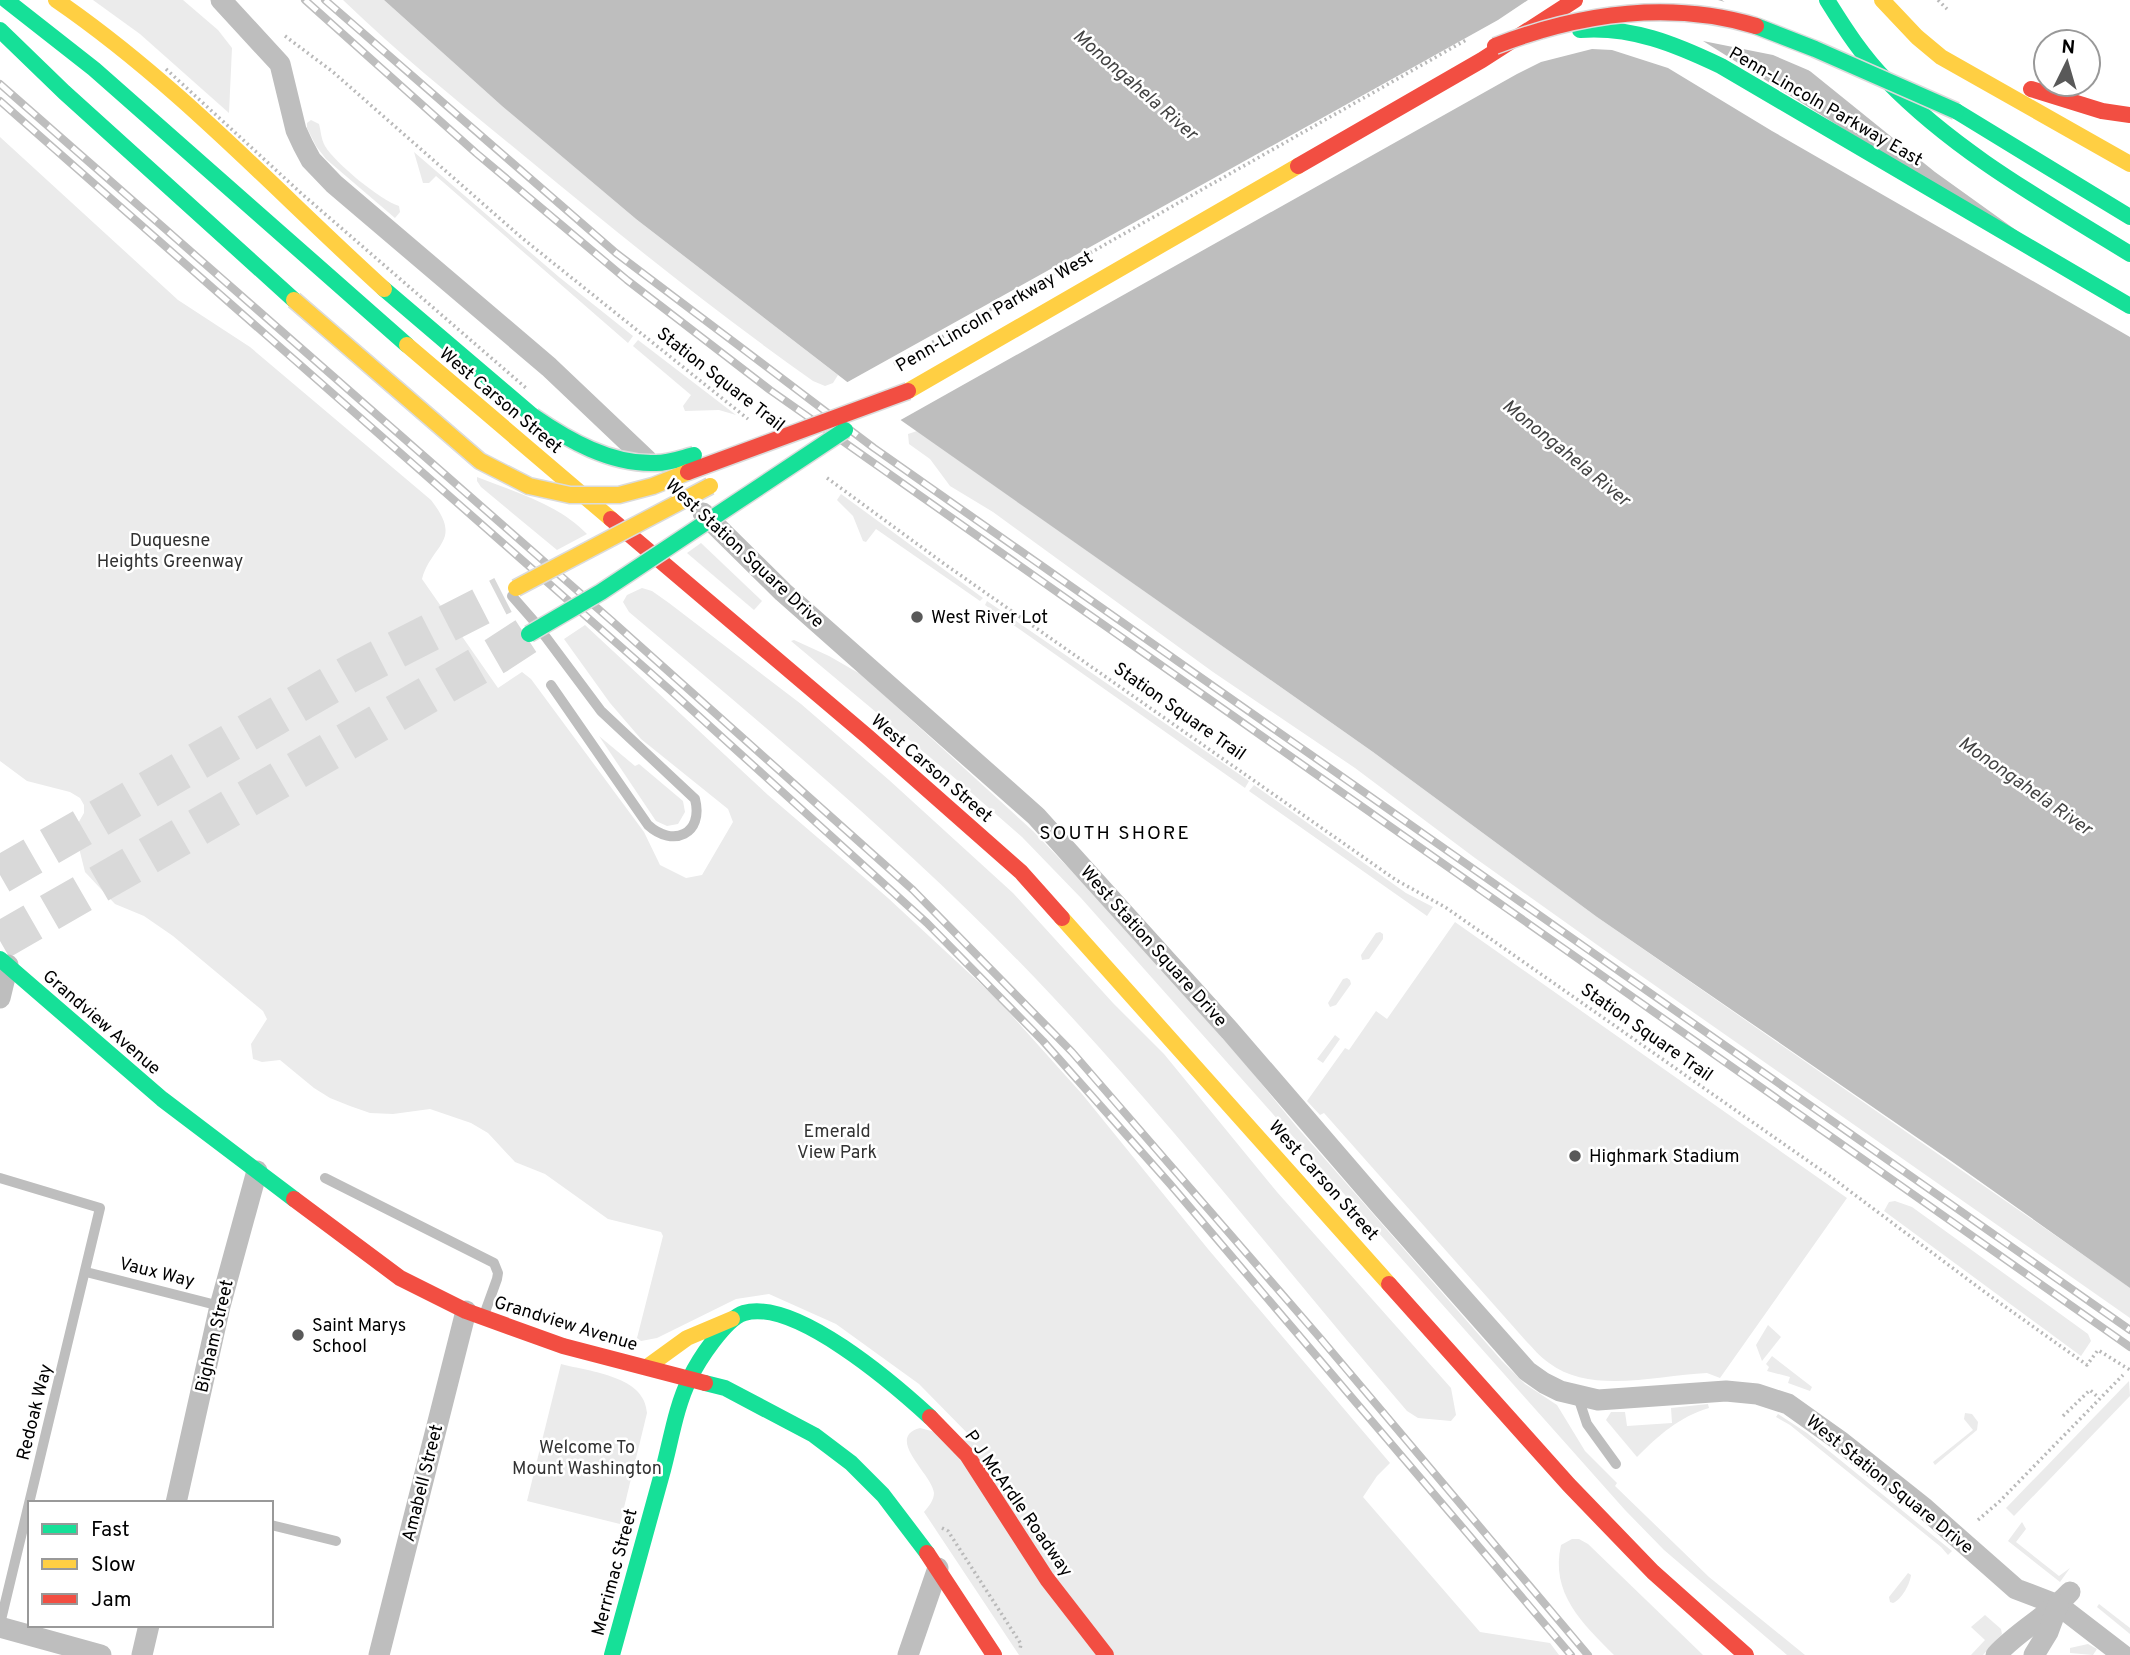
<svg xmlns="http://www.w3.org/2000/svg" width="2130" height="1655" font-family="Overpass,sans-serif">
<rect width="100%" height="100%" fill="#fff"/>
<!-- green -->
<g fill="#ebebeb">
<polygon points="93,0 183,0 218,30 232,48 229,113 140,34"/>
<path d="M343 0H384L502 106 636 219 838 375 833 383 825 386 813 381C714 311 621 236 528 159 465 107 402 57 343 0Z"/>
<path d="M311 120 319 124C321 131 321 139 325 146 335 163 380 200 399 206L400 212 395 218 326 159 316 146 307 128V123Z"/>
<path d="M0 137 178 300 250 347 431 500C464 542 432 543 422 579L498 688 522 672 531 679 644 832 660 865 686 878 702 875 733 822 728 809 641 739 610 703 564 639 585 625 768 795 888 898 998 1000 1082 1094 1208 1249 1390 1463 1377 1476 1363 1497 1480 1632 1550 1643 1559 1655H1019L924 1512C929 1506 934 1500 934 1493 933 1475 884 1438 920 1428L977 1443 919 1384 836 1324 769 1294 736 1299 657 1338 641 1341 637 1338 663 1236 661 1232 608 1219 545 1174 515 1162 488 1133 471 1123 430 1109 393 1114 370 1113 350 1106 330 1098 314 1088 280 1060 262 1062 253 1059 251 1044 267 1019 263 1011 173 936 144 916 115 904 85 872 76 836 77 825 84 813V805L80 798 70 792 27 781 0 761Z"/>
<polygon points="414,152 559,277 633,336 628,343 436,176 429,183 423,183"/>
<polygon points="638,340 736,415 719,410 685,411 683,406 691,395 633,346"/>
<polygon points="917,431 1373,752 1597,917 2115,1277 2130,1288 2130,1318 1610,954 1475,858 1355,768 1213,672 993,512 950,486 930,459 909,444 908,434"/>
<path d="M477 477C515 492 558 504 587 534L557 550 481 487 477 481Z"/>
<polygon points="841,494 983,598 980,601 876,529 866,542 863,541 853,516 837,500"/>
<polygon points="701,543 762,601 754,610 687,553"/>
<path d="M642 588 652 591 669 603 801 704 889 780 1013 893 1113 1003 1164 1054 1277 1192 1451 1388 1456 1415 1451 1421 1418 1418 1407 1411C1289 1274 1177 1129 1053 997 922 857 775 735 629 612L623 602 627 595Z"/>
<polygon points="987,601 1249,781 1245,788 985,605"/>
<polygon points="794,640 829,656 862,675 1033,831 1109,910 1247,1066 1296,1126 1502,1361 1525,1384 1557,1405 1585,1451 1617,1483 1615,1486 1709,1577 1805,1655 1787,1655 1664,1550 1625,1510 1081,898 1022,837 950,774 791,641"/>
<polygon points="599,736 635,766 639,764 683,801 685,812 678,824 667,826 656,821"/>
<polygon points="1254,785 1406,893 1433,907 1427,916 1249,791"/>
<path d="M1455 922 1847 1198 1720 1378 1707 1373C1658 1375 1591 1395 1549 1363 1540 1357 1533 1348 1526 1341L1324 1113 1320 1115 1307 1101 1345 1048 1349 1050 1376 1011 1387 1019Z"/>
<polygon points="1380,932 1383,934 1383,939 1369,959 1362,960 1361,955 1376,933"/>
<polygon points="1347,978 1350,980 1351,984 1336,1005 1330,1007 1328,1003 1343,979"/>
<polygon points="1335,1035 1340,1039 1323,1063 1317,1059"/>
<polygon points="1895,1201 1912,1207 2088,1334 2091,1341 2081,1356 1884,1211 1889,1202"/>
<polygon points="1768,1325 1781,1337 1762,1361 1756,1345"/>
<polygon points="1772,1356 1812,1387 1810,1391 1788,1383 1790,1377 1767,1371 1769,1367 1766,1364"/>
<path d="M561 1364C591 1372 645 1376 647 1413L620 1524 527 1501Z"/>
<polygon points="2129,1381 2130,1396 2014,1516 2006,1508"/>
<path d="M1708 1404 1709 1408C1679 1417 1659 1435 1637 1457L1606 1420 1611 1412H1625L1627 1426 1672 1423 1671 1408Z"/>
<polygon points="1965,1413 1972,1414 1978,1422 1977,1430 1935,1465 1933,1462 1973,1430 1964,1419"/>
<polygon points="1778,1414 1807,1433 1952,1551 1948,1555 1941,1547 1790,1425 1776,1417"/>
<polygon points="2022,1522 2026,1529 2016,1542 2059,1576 2070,1568 2060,1582 2008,1541"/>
<path d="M1572 1539H1579L1588 1544 1703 1655H1614C1582 1623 1550 1593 1561 1545Z"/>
<path d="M1908 1573 1911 1575C1910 1584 1902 1599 1893 1603L1890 1602 1889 1597Z"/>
<polygon points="2099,1604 2130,1628 2130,1634 2097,1607"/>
<polygon points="1985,1615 2001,1629 2002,1634 1983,1655 1971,1655 1985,1640 1971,1627"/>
<polygon points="2088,1644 2097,1649 2093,1655 2070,1653 2070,1648"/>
</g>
<!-- water -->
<polygon fill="#bebebe" points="384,0 1722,0 1935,172 2130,312 2130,1288 1954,1163 1597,917 1373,752 855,388 636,219 502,106"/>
<!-- pier -->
<polygon fill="#fff" points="1528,0 1718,0 1732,4 1822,76 1773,55 1703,41 2130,308 2130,337 1772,131 1668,68 1612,50 1592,49 1541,62 1517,74 897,422 844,384 1498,20"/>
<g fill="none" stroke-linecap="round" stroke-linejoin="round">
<!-- highway-tunnel -->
<g stroke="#d9d9d9" stroke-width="38" stroke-dasharray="38 19" stroke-linecap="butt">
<polyline points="0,875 353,672 503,595"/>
<polyline points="0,941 497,655 529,634"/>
</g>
<!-- path -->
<g stroke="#b9b9b9" stroke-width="3.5" stroke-dasharray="2 3.5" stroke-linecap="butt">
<polyline points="1938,0 1947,9"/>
<polyline points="285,36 333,72 522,238 748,419"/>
<polyline points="827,478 943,563 1396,880 1445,907 1831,1177 1986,1293 2087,1365 2098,1350 2130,1370"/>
<polyline points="2063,1416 2090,1390 2099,1398"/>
<polyline points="1978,1520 2000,1501 2123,1375"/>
<polyline points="942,1528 948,1531 1021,1644 1020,1649"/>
</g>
<!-- lane -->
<g stroke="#bebebe" stroke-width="10">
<path d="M512 596 533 620 601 711 695 799C704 834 673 848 648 825L551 685"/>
<polyline points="0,1178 100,1208 0,1624"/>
<polyline points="325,1178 494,1263 498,1273 497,1279 484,1315"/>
<polyline points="86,1272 220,1306"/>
<polyline points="1578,1397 1587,1424 1616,1464"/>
<polyline points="271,1525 336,1541"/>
</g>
<!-- street -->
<g stroke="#bebebe" stroke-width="21">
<polyline points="221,0 280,64 296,130 303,145 311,160 334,184 549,367 647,460"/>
<polyline points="703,513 783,592 1036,816 1230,1031 1380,1205 1527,1371 1544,1383 1560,1391 1598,1400 1726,1391 1757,1394 1788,1404 1840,1441 1923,1507 2016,1589 2058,1605 2123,1655"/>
<polyline points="0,998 8,965"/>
<polyline points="176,1503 220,1306 257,1171"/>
<polyline points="0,1627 101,1655"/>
<polyline points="142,1655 149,1625"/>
<polyline points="379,1655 466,1311"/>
<polyline points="908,1655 938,1568"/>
<path d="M1996 1655C2019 1630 2048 1616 2070 1592"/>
<polyline points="2034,1655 2048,1632 2058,1605"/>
</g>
<!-- fast -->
<g stroke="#16e098" stroke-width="16">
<polyline points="6,0 94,69 407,345"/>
<path d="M1827 0C1845 29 1863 57 1887 81 1957 153 2046 202 2130 254"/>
<polyline points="0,30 64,92 294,300"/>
<path d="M1580 30C1631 26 1675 44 1721 66L2130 306"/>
<polyline points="1956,111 2130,217"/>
<polyline points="384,289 533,416"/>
<polyline points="0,959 162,1099 294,1199"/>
<polyline points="705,1383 725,1388 814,1435 851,1463 883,1495 927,1553"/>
<path d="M612 1655C629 1593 646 1532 663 1470 671 1440 676 1406 690 1378 698 1361 725 1319 744 1313 795 1298 894 1384 930 1417"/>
</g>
<!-- slow -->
<g stroke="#ffcf43" stroke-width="16">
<path d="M56 0C177 83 276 191 384 289"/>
<polyline points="1882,0 1917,37 1941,57 2130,164"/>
<polyline points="407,345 611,519"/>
<polyline points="908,391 1298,166"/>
<polyline points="1062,918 1389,1284"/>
<polyline points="647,1367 687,1338 732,1319"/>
</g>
<!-- jam -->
<g stroke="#f24e42" stroke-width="16">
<polyline points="2031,89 2102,111 2130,115"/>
<polyline points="1298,166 1482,60 1575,0"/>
<polyline points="611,519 868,737 1021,872 1062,918"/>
<polyline points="294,1199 400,1278 466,1311 563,1346 705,1383"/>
<polyline points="1389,1284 1569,1485 1653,1572 1746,1655"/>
<polyline points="930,1417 967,1455 1047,1579 1106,1655"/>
<polyline points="927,1553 994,1655"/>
</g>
<!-- rail casing -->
<g stroke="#bebebe" stroke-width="8">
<g id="rail">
<polyline points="305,0 476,153 627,280 770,390 2130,1347"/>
<polyline points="325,0 616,253 874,448 2130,1330"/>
<polyline points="0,84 612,621 913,890 1072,1052 1321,1339 1588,1655"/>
<polyline points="0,101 670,690 927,923 1043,1041 1170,1184 1571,1655"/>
</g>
</g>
<!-- rail -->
<use href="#rail" stroke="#fff" stroke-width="5" stroke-dasharray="16" stroke-linecap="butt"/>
<!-- fast-bridge casing -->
<g stroke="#dbdbdb" stroke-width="19" stroke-linecap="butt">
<g id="fast-bridge">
<polyline points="1756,26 1815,49 1956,111"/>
<path d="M533 416C568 440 611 465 656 463 669 463 682 458 694 455"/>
<polyline points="529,634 601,592 845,430"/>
</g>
</g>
<!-- slow-bridge casing -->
<g stroke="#dbdbdb" stroke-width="19" stroke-linecap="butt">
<g id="slow-bridge">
<polyline points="294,300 480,461 529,486 570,495 619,495 653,486 688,472"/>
<polyline points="516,588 710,486"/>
</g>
</g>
<!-- jam-bridge casing -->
<g stroke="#dbdbdb" stroke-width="19" stroke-linecap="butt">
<g id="jam-bridge">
<path d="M1495 46C1578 14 1669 0 1756 26"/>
<polyline points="688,472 908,391"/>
</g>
</g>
<!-- path-bridge -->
<g stroke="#b9b9b9" stroke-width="3.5" stroke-dasharray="2 3.5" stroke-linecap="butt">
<polyline points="166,69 302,194 526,388"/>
<polyline points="894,364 1466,40"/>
</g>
<!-- fast-bridge -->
<use href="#fast-bridge" stroke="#16e098" stroke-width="16"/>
<!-- slow-bridge -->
<use href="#slow-bridge" stroke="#ffcf43" stroke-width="16"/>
<!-- jam-bridge -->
<use href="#jam-bridge" stroke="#f24e42" stroke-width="16"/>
</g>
<!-- markers -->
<g fill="#595959" stroke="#fff" stroke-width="2.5">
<circle cx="917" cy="617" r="7"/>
<circle cx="1575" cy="1156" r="7"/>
<circle cx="298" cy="1335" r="7"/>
</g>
<g text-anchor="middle" stroke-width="5" stroke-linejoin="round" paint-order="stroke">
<!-- street labels -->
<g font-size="18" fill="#000" stroke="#fff">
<text transform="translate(1826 106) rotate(30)" y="6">Penn-Lincoln Parkway East</text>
<text transform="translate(994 311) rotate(-30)" y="6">Penn-Lincoln Parkway West</text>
<text transform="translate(721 379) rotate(38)" y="6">Station Square Trail</text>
<text transform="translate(501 400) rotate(40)" y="6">West Carson Street</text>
<text transform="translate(745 553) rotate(43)" y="6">West Station Square Drive</text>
<text transform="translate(1180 711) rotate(35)" y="6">Station Square Trail</text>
<text transform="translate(932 768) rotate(41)" y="6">West Carson Street</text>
<text transform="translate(1154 946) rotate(48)" y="6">West Station Square Drive</text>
<text transform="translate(102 1022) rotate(41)" y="6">Grandview Avenue</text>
<text transform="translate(1647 1032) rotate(35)" y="6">Station Square Trail</text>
<text transform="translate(1324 1180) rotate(48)" y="6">West Carson Street</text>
<text transform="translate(157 1272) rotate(14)" y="6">Vaux Way</text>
<text transform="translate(566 1323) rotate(17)" y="6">Grandview Avenue</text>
<text transform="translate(214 1336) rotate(-77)" y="6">Bigham Street</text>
<text transform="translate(34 1412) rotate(-76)" y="6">Redoak Way</text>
<text transform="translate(422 1483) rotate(-76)" y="6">Amabell Street</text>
<text transform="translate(1890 1484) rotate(39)" y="6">West Station Square Drive</text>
<text transform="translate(1019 1503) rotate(55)" y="6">P J McArdle Roadway</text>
<text transform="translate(614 1572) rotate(-75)" y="6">Merrimac Street</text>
</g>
<!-- park labels -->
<g font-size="18" fill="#323232" stroke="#fff">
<text x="170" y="546">Duquesne<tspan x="170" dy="21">Heights Greenway</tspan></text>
<text x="837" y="1137">Emerald<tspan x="837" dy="21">View Park</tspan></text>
<text x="587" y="1453">Welcome To<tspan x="587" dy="21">Mount Washington</tspan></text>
</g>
<!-- poi labels -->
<g font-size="18" fill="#000" stroke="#fff" text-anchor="start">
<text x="931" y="623">West River Lot</text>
<text x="1589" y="1162">Highmark Stadium</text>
<text x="312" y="1331">Saint Marys<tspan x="312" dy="21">School</tspan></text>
</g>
<!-- water labels -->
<g font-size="19" font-style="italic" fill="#434343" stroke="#fff">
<text transform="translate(1136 84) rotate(41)" y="7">Monongahela River</text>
<text transform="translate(1567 452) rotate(39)" y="7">Monongahela River</text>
<text transform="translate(2026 785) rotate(35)" y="7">Monongahela River</text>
</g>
<!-- neighbourhood labels -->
<g font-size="19" letter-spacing="2" fill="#000" stroke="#fff">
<text x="1115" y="839">SOUTH SHORE</text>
</g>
</g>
<!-- legend -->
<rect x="28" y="1501" width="245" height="126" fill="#ffffff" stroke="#999999" stroke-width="2"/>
<rect x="42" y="1524" width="35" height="10" fill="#16e098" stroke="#999999" stroke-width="2"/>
<text x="91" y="1536" font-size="21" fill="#000000">Fast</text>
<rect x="42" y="1559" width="35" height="10" fill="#ffcf43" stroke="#999999" stroke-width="2"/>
<text x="91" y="1571" font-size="21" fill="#000000">Slow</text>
<rect x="42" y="1594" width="35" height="10" fill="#f24e42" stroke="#999999" stroke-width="2"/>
<text x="91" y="1606" font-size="21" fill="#000000">Jam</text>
<!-- north arrow -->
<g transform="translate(2067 63) rotate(5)"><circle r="33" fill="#ffffff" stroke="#999999" stroke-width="2"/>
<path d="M0-5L12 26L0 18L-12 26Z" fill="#595959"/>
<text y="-10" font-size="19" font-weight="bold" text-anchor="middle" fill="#000000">N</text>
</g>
</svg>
